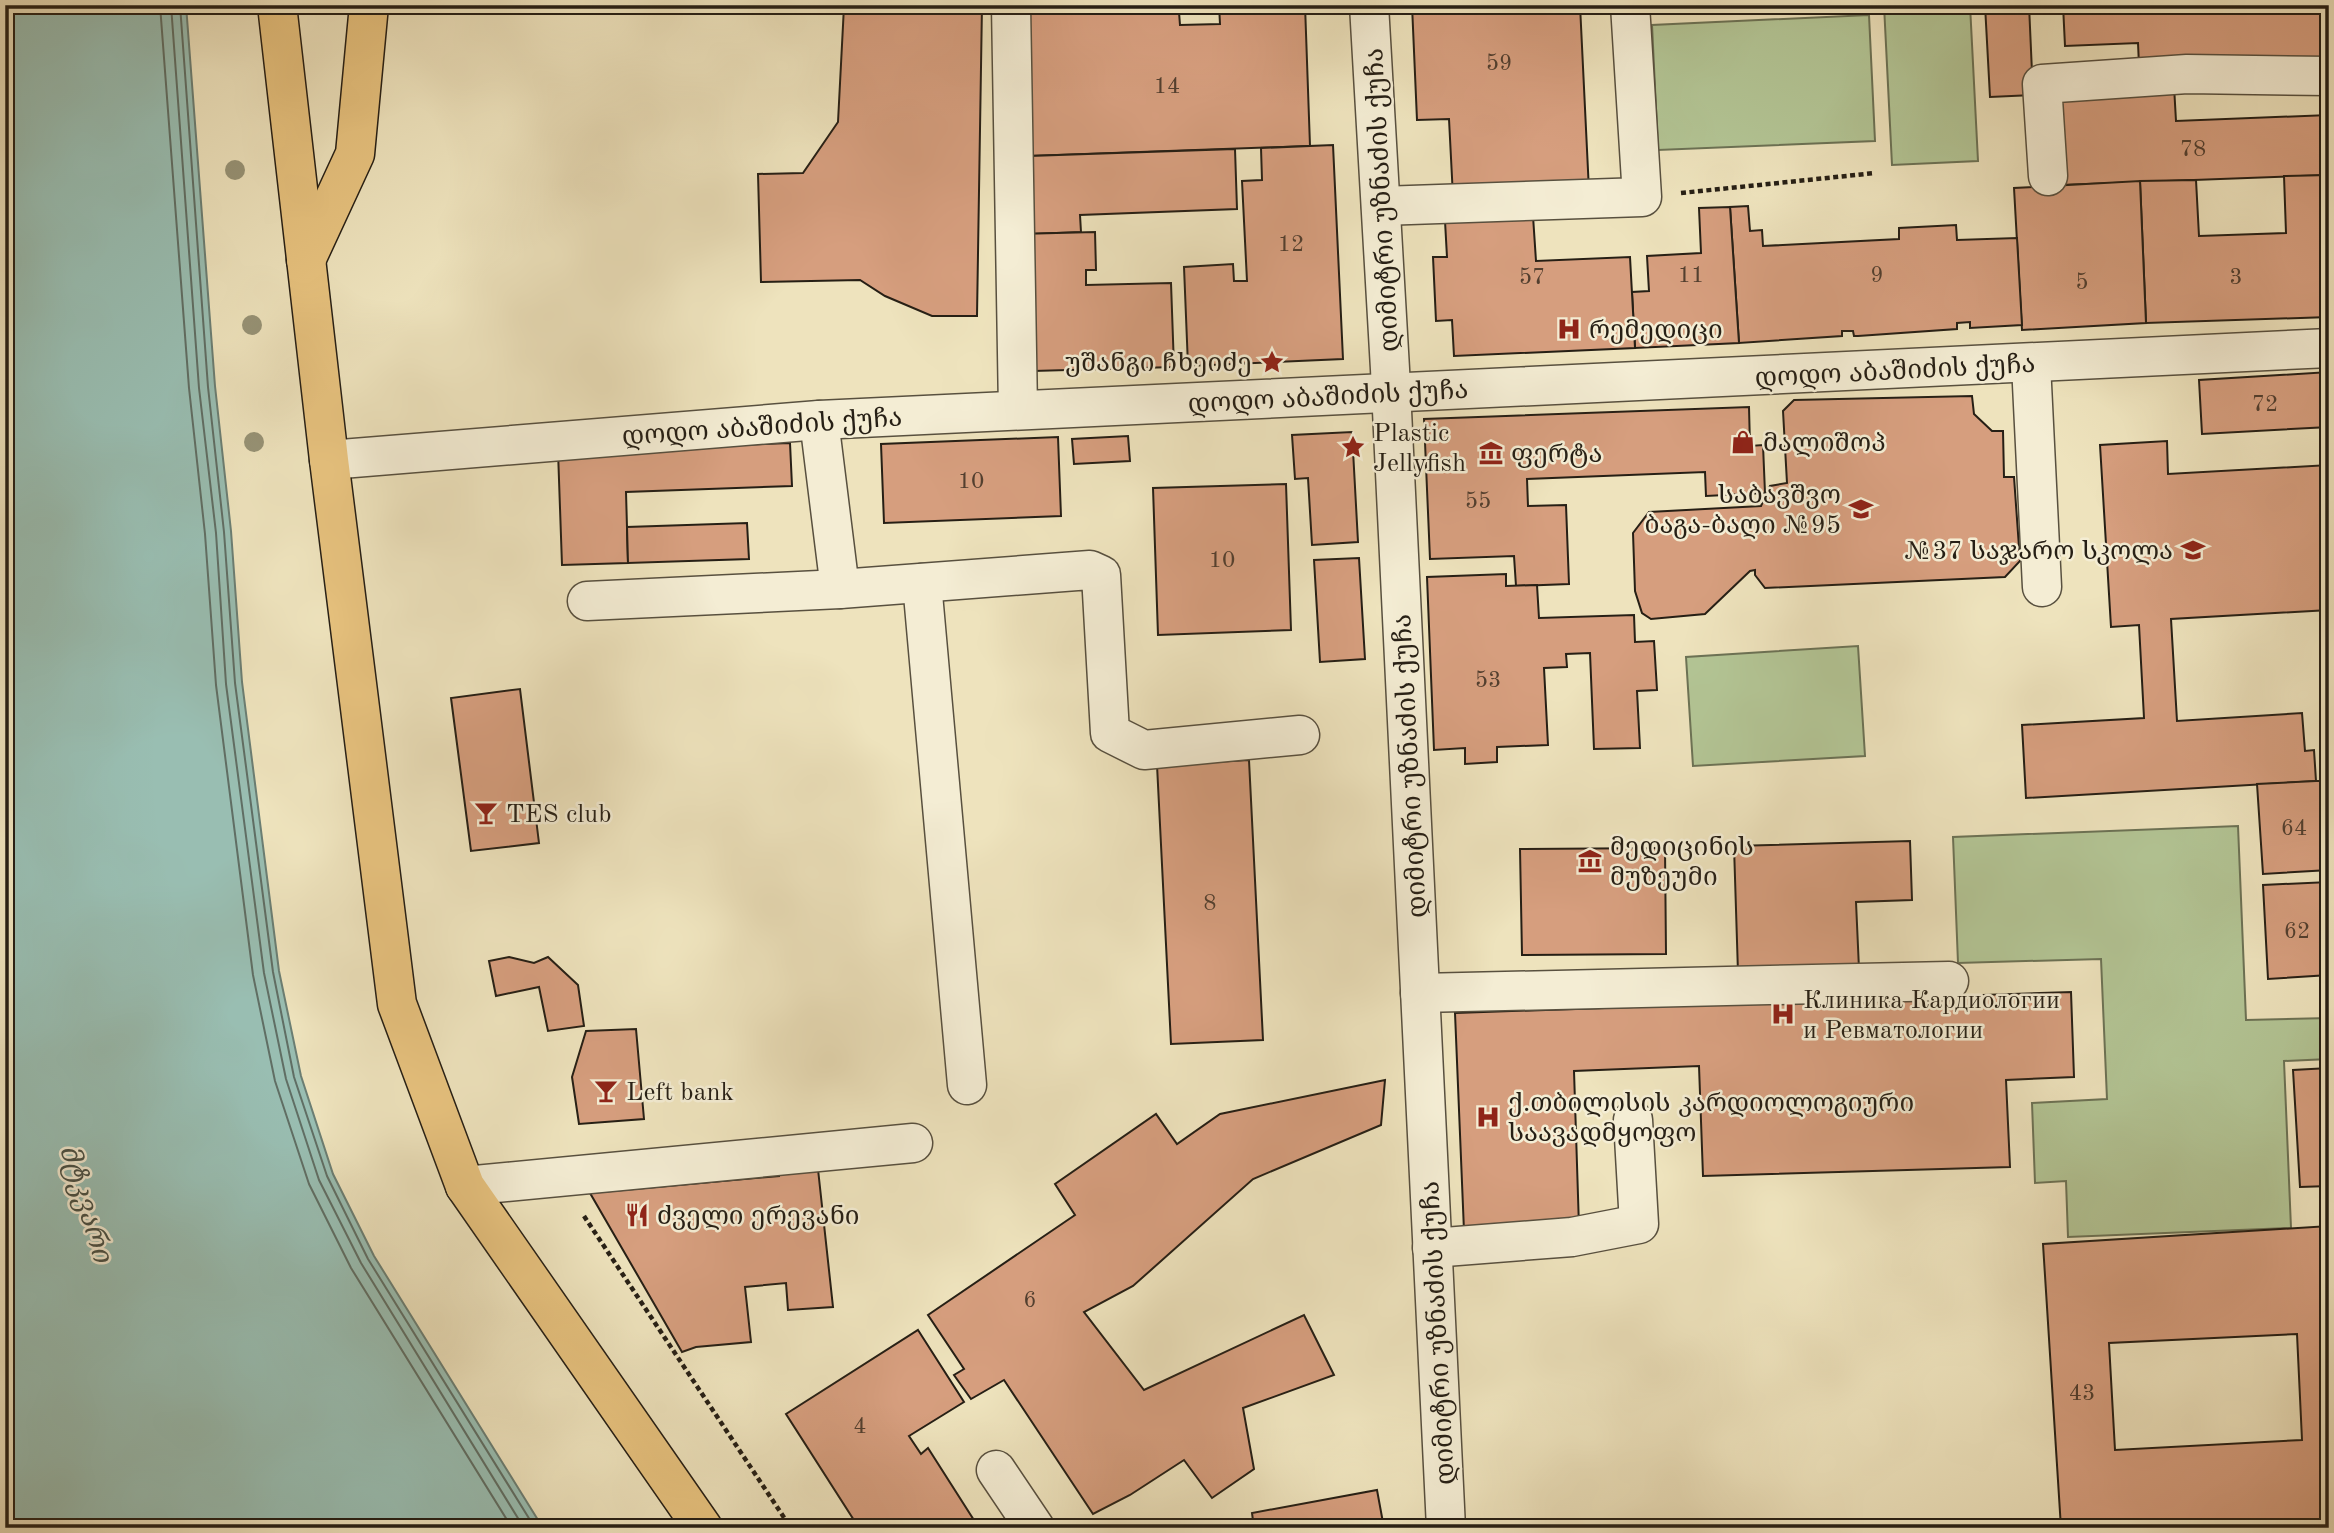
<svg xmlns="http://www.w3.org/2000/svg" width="2334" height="1533" font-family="'Old Standard TT','Noto Serif Georgian',serif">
<rect width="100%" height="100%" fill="#eee3bd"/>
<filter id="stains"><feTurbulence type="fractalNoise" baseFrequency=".00286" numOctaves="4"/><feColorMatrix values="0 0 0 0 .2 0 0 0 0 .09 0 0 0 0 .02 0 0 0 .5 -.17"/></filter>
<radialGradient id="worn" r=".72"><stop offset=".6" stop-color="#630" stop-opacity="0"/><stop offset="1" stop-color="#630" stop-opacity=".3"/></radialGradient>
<!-- green -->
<g fill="#b3c595" stroke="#6c7255" stroke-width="2">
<polygon points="1884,5 1970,5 1978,161 1892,165"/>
<polygon points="1869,15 1875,141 1658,150 1652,25"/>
<polygon points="1858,646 1865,756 1693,766 1686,657"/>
<polygon points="2238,826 2246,1020 2329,1018 2329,1059 2284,1061 2291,1228 2068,1237 2066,1181 2035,1183 2032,1103 2107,1099 2101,959 1958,963 1953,837"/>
</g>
<!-- water -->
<polygon fill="#99beb2" stroke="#6b7e73" stroke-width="2" points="5,5 186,5 215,386 231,531 242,682 279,971 301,1076 333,1174 374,1256 543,1528 5,1528"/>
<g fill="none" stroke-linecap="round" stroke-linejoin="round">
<!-- shore -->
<g stroke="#606e64" stroke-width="2">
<polyline points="160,5 189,388 205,534 216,685 253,975 275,1081 309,1184 351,1268 512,1528"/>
<polyline points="171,5 199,388 216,533 226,684 264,973 286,1079 319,1180 361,1263 524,1528"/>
<polyline points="180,5 208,387 224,532 235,683 273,972 294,1077 327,1176 368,1259 535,1528"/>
</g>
</g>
<!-- building -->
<g fill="#d69e7e" stroke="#261f15" stroke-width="2" fill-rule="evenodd">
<polygon points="716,5 982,5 977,316 932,316 885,296 860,280 761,282 758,174 803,173 838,122 844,6 716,8"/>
<polygon points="1023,5 1125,5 1125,14 1179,12 1180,25 1220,24 1219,5 1305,5 1310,146 1029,156"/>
<polygon points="1412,5 1580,5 1589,191 1453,197 1449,119 1417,120"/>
<polygon points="1985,5 2029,5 2033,95 1990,97"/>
<polygon points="2063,5 2329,5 2329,58 2139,65 2138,43 2065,46"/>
<polygon points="2174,86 2176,121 2329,115 2329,175 2059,185 2055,90"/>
<polygon points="1333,145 1343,359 1188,366 1184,267 1233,264 1234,281 1247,281 1242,181 1262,180 1261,148"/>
<polygon points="1235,149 1237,209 1080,215 1081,232 1032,234 1029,156"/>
<polygon points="2329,175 2329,317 2146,323 2140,181 2196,180 2199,236 2286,233 2284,176"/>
<polygon points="2140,181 2146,323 2022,330 2014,188"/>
<polygon points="1748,206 1750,231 1762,230 1763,246 1899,239 1899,228 1956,225 1957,240 2017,238 2022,325 1970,328 1970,322 1957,323 1957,329 1858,336 1854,336 1853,331 1842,331 1842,336 1739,343 1730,207"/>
<polygon points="1730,207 1739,343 1635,348 1632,292 1649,291 1647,256 1701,253 1699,208"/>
<polygon points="1533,216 1536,261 1630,257 1635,348 1454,356 1452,320 1436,321 1433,257 1447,257 1445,221"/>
<polygon points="1095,232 1096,270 1086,270 1086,285 1171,283 1174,367 1033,371 1018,234"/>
<polygon points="2329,372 2329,427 2202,434 2199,380"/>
<polygon points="1972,396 1974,414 1992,431 2003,431 2004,477 2014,477 2020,561 2005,577 1765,588 1755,575 1755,570 1750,571 1705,614 1651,619 1642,613 1635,591 1633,533 1649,512 1761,506 1770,486 1787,483 1783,411 1794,400"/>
<polygon points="1749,407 1750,446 1763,445 1765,493 1706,496 1705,472 1527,479 1528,506 1566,505 1569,584 1516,586 1514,556 1430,559 1424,419"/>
<polygon points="1352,432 1358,542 1312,545 1308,478 1295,479 1292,435"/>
<polygon points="1128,436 1130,461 1074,464 1072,439"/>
<polygon points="1058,437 1061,516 884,523 881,444"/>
<polygon points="2167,441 2168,474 2329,465 2329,610 2171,619 2177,721 2302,713 2305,751 2314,750 2316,781 2026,798 2022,725 2144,718 2139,625 2111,627 2100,445"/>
<polygon points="790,443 792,486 626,492 628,563 562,565 558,451"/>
<polygon points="1286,484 1291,630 1158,635 1153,488"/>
<polygon points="747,523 749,559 628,563 627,527"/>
<polygon points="1359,558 1365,659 1320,662 1314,560"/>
<polygon points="1506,574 1506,586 1537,585 1539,618 1634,615 1635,642 1654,641 1657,690 1637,691 1640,748 1594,749 1590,653 1566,654 1567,667 1544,668 1548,745 1497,747 1497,762 1465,764 1465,748 1434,750 1427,577"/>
<polygon points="520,689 539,843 471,851 451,698"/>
<polygon points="1249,760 1263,1040 1171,1044 1157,765"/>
<polygon points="2316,781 2329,781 2329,870 2263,874 2257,784"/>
<polygon points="1910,841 1912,900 1856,902 1859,969 1738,973 1734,846"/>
<polygon points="1665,848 1666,954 1522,955 1520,849"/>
<polygon points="2329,882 2329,975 2268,979 2263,885"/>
<polygon points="509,957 534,963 548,957 578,985 584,1026 548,1031 539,987 496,996 489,961"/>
<polygon points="2071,992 2074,1077 2006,1080 2010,1167 1703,1176 1699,1066 1574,1071 1579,1227 1464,1231 1455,1013"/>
<polygon points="636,1029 644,1119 579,1124 572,1077 586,1031"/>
<polygon points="2329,1068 2329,1186 2300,1187 2293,1070"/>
<polygon points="1385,1080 1381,1125 1253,1179 1133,1286 1084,1312 1144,1390 1304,1315 1334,1375 1243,1408 1254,1469 1212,1498 1184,1460 1130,1495 1093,1514 1004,1380 971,1399 954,1375 964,1369 928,1315 1075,1215 1055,1184 1156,1114 1177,1144 1220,1114"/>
<polygon points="817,1160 833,1307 788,1310 786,1283 745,1287 751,1342 696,1347 682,1352 590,1193 779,1176 778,1163"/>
<path d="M2329 1226V1528H2061L2043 1244ZM2297 1334 2302 1440 2115 1450 2109 1343Z"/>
<polygon points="918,1330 964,1402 909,1436 921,1454 928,1448 979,1528 859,1528 786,1414"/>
<polygon points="1377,1490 1384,1528 1254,1528 1252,1513"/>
</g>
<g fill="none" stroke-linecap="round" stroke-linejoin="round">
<!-- minor casing -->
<g stroke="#58503f" stroke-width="41">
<g id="minor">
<polyline points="1011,5 1018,410"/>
<polyline points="1369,5 1390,369 1446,1528"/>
<polyline points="2048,176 2042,84 2187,74 2329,76"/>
<polyline points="1381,206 1642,197 1630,5"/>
<polyline points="2031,364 2042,587"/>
<polyline points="819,420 840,589"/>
<polyline points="329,460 819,420 2329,348"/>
<polyline points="922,583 967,1085"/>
<polyline points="587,601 840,589 1090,570 1101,575 1110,733 1144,750 1300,735"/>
<polyline points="1420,993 1949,981"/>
<polyline points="465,1186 913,1143"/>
<polyline points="1432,1248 1572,1237 1639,1224 1633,1120"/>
<polyline points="996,1470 1035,1528"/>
</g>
</g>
<!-- major casing -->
<g stroke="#261f15" stroke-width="41">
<g id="major">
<polyline points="277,5 329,460 397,1004 465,1186 703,1528"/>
<polyline points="306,260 355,154 369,5"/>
</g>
</g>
<!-- path -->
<g stroke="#261f15" stroke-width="4.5" stroke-dasharray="5 3.5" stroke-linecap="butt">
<polyline points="1681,193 1875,173"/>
<polyline points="584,1216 791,1528"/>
</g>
<!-- minor -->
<use href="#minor" stroke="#f4edd4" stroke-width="38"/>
<!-- major -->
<use href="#major" stroke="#e7c27e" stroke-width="38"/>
</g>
<!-- trees -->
<g fill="#979376">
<circle cx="235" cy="170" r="10"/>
<circle cx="252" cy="325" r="10"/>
<circle cx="254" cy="442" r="10"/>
</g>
<!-- icons -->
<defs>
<g id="hospital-bare" transform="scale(1.89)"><path d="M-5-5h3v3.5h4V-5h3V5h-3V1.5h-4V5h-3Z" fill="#8f2418" stroke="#f4edd4" stroke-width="2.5" paint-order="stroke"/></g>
<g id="sight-bare" transform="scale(1.89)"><path d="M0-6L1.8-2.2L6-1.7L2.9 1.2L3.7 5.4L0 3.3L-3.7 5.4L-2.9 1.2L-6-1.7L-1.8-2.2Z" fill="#8f2418" stroke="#f4edd4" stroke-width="2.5" paint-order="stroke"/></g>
<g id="shop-bare" transform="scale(1.89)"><path d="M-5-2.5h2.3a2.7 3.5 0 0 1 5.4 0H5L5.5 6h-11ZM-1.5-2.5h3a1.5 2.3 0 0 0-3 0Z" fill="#8f2418" stroke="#f4edd4" stroke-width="2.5" paint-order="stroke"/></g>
<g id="museum-bare" transform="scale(1.89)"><path d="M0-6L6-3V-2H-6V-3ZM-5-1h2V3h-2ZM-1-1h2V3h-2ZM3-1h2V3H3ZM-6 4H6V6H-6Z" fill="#8f2418" stroke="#f4edd4" stroke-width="2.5" paint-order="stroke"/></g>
<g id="school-bare" transform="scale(1.89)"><path d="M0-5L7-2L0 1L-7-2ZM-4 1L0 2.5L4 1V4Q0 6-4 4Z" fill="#8f2418" stroke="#f4edd4" stroke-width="2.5" paint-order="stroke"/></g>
<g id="bar-bare" transform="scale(1.89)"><path d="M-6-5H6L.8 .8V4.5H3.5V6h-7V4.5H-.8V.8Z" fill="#8f2418" stroke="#f4edd4" stroke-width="2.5" paint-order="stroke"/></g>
<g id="restaurant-bare" transform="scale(1.89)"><path d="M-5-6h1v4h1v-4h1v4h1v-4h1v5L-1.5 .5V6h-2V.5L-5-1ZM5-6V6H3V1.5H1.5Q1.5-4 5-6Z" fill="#8f2418" stroke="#f4edd4" stroke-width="2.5" paint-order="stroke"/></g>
</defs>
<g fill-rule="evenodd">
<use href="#hospital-bare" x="1569" y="329"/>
<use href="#sight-bare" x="1272" y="362"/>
<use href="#shop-bare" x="1743" y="442"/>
<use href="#sight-bare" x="1353" y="447"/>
<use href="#museum-bare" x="1491" y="453"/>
<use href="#school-bare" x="1861" y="509"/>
<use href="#school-bare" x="2193" y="550"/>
<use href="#bar-bare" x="486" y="813"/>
<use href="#museum-bare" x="1590" y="861"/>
<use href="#hospital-bare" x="1783" y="1014"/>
<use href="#bar-bare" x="606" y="1091"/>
<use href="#hospital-bare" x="1488" y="1117"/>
<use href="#restaurant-bare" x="637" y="1215"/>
</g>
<g text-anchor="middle" stroke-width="5" stroke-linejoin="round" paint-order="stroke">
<!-- number labels -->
<g font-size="23" fill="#523f2f">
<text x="1499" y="70">59</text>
<text x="1167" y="93">14</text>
<text x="2193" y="156">78</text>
<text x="1291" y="251">12</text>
<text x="1691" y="282">11</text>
<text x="1877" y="282">9</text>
<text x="1532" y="284">57</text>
<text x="2236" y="284">3</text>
<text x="2082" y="289">5</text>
<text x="2265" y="411">72</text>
<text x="971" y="488">10</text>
<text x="1478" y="508">55</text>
<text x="1222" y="567">10</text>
<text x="1488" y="687">53</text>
<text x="2294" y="835">64</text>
<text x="1210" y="910">8</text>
<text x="2297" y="938">62</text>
<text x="1030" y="1307">6</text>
<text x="2082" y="1400">43</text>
<text x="860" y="1433">4</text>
</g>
<!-- street labels -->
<g font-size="26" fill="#261f15" stroke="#f4edd4">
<text transform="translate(1381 200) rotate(-93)" y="9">დიმიტრი უზნაძის ქუჩა</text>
<text transform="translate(1895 370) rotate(-3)" y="9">დოდო აბაშიძის ქუჩა</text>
<text transform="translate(1328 396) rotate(-3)" y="9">დოდო აბაშიძის ქუჩა</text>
<text transform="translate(762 426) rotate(-4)" y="9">დოდო აბაშიძის ქუჩა</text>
<text transform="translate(1409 766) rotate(-93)" y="9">დიმიტრი უზნაძის ქუჩა</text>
<text transform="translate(1437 1333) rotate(-93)" y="9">დიმიტრი უზნაძის ქუჩა</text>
</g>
<!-- poi labels -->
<g font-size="26" fill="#261f15" stroke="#f4edd4" text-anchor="start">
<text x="1589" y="338">რემედიცი</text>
<text x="1252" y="371" text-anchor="end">უშანგი ჩხეიძე</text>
<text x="1373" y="441">Plastic<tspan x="1373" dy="30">Jellyfish</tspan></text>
<text x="1763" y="451">მალიშოპ</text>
<text x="1511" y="462">ფერტა</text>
<text x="1841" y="503" text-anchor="end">საბავშვო<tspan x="1841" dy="30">ბაგა-ბაღი №95</tspan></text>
<text x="2173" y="559" text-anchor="end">№37 საჯარო სკოლა</text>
<text x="506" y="822">TES club</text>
<text x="1610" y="855">მედიცინის<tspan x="1610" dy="30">მუზეუმი</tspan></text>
<text x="1803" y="1008">Клиника Кардиологии<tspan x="1803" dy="30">и Ревматологии</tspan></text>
<text x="626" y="1100">Left bank</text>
<text x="1508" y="1111">ქ.თბილისის კარდიოლოგიური<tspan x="1508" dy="30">საავადმყოფო</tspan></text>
<text x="657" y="1224">ძველი ერევანი</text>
</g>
<!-- water labels -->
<g font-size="28" font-style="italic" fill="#484f44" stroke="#f4edd4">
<text transform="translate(87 1203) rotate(73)" y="10">მტკვარი</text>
</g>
</g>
<!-- margin -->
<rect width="2334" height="1533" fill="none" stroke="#eee3bd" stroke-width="28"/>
<rect x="7" y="7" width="2320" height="1519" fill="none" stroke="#261f15" stroke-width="3.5"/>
<rect x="14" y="14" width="2306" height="1505" fill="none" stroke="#261f15" stroke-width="2"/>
<rect width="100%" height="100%" filter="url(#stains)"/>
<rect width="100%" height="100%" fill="url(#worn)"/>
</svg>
